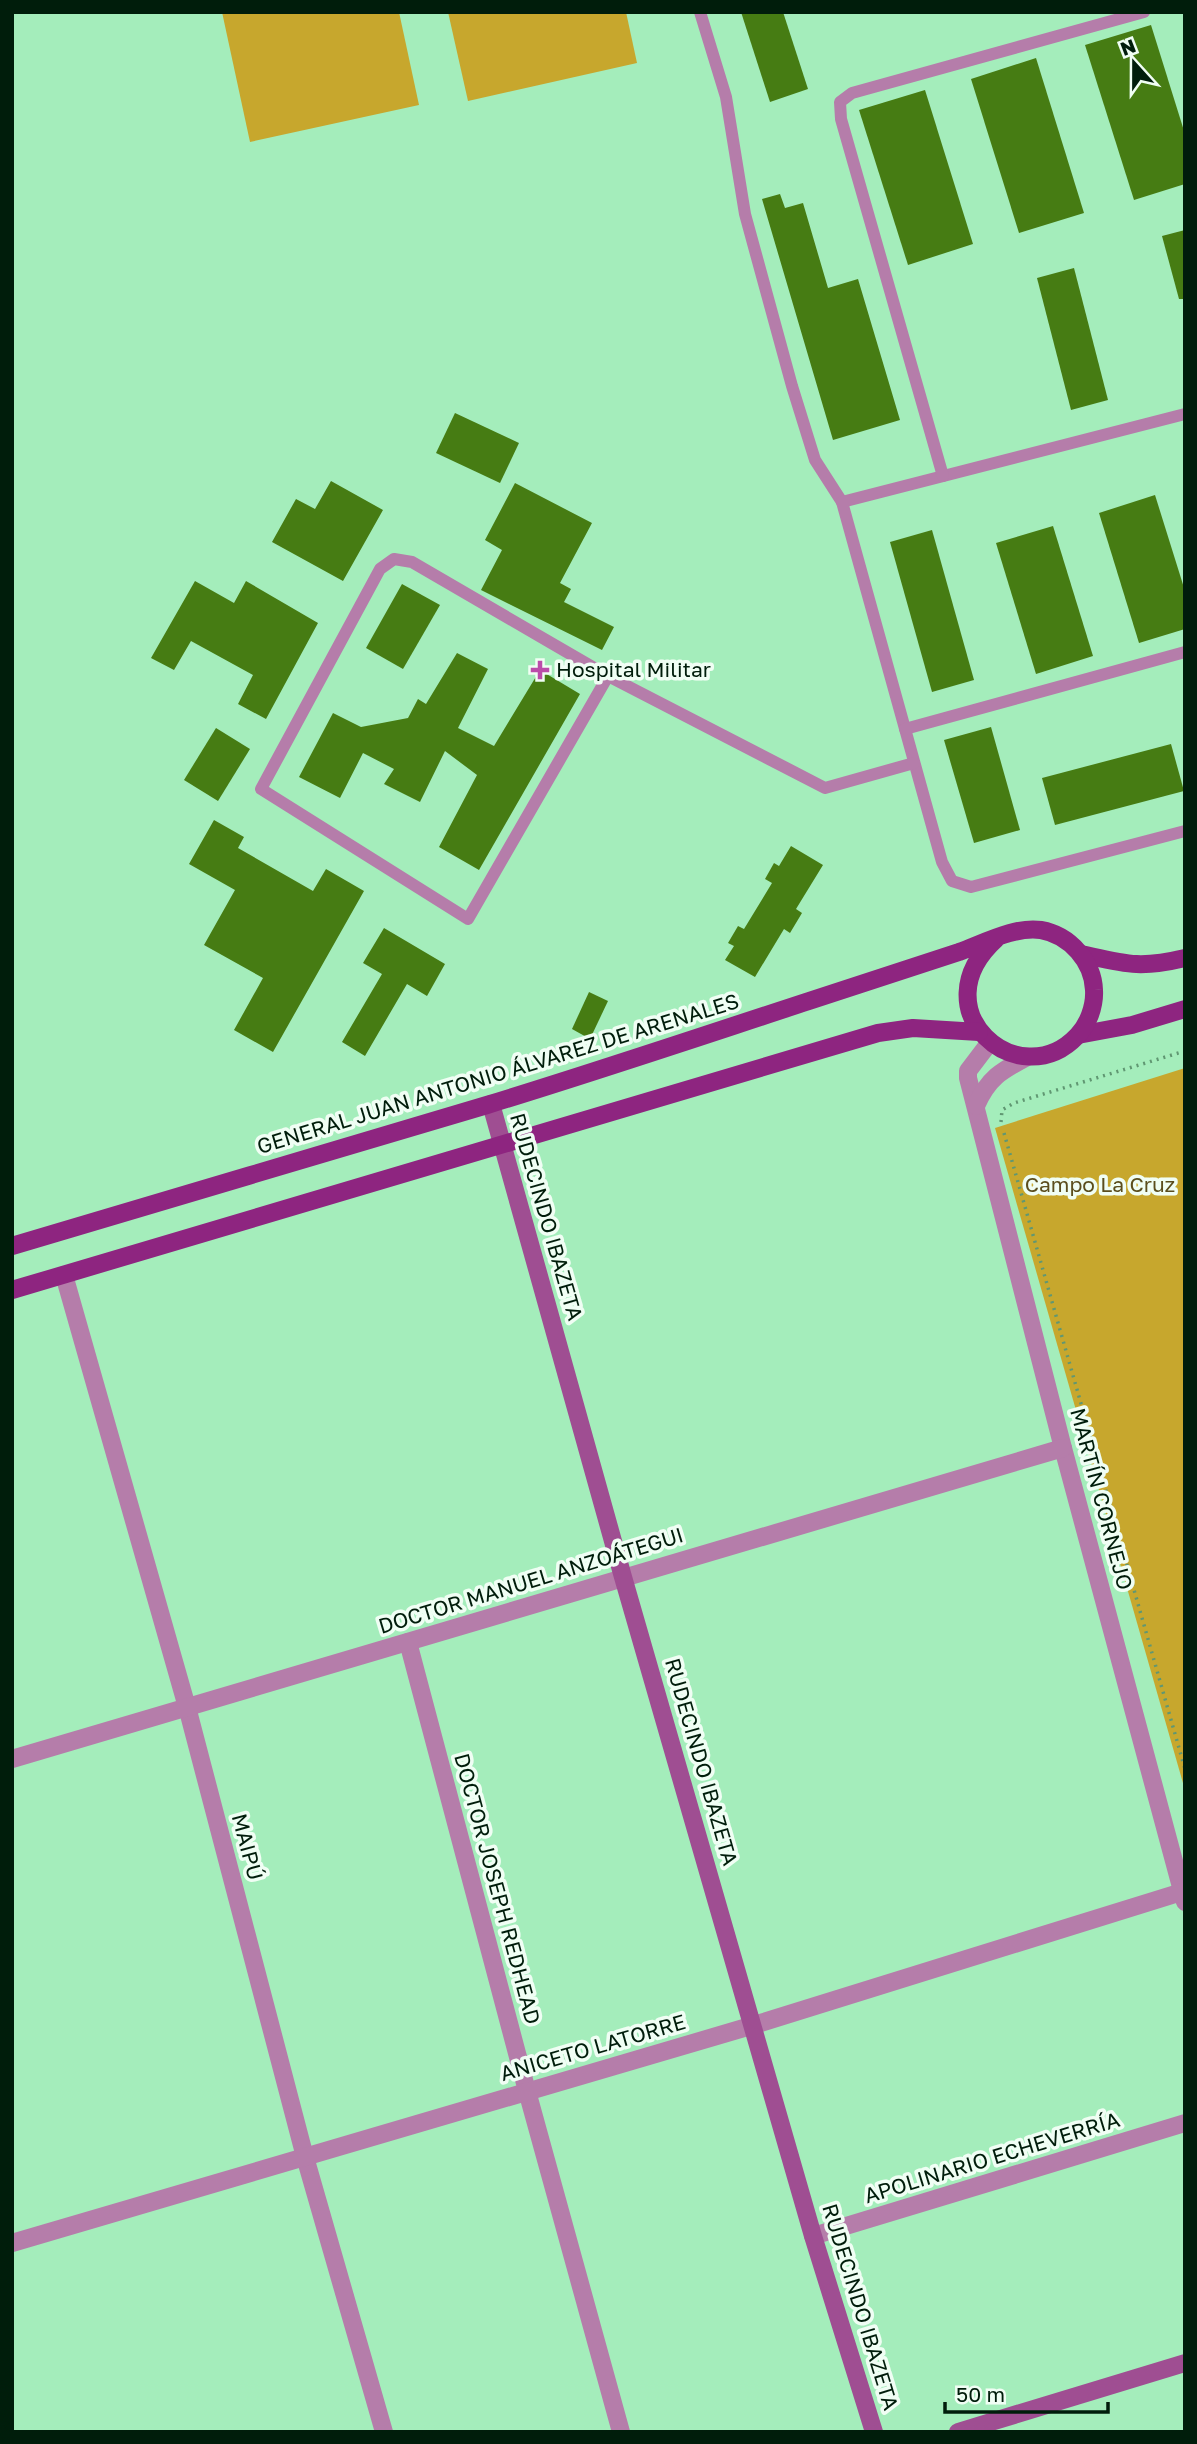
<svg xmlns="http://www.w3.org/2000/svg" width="1197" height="2444" font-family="'Golos Text',sans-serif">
<rect width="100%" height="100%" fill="#a4edbb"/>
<!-- green -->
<g fill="#c7a72d">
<polygon points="222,12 399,12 419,105 250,142"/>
<polygon points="448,12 626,12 637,63 468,101"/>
<polygon points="1185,1068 1185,1790 995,1128"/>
</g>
<!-- building -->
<g fill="#467c13">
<polygon points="741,12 783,12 808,89 770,102"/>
<polygon points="1151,25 1185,134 1185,184 1134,200 1085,45"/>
<polygon points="1036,58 1084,213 1019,233 971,79"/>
<polygon points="925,90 973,244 908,265 859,110"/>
<polygon points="780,194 785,208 803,203 828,288 858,279 900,420 833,440 762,199"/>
<polygon points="1185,230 1185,299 1179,299 1162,236"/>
<polygon points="1074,268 1108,400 1071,410 1037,278"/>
<polygon points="455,413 519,443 500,483 436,453"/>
<polygon points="331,481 383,510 343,581 272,542 296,499 315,509"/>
<polygon points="515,483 592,523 560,583 571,589 564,602 614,627 602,650 481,590 502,550 485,540"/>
<polygon points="1155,495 1185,591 1185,629 1139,643 1099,513"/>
<polygon points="1053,526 1093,656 1036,674 996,543"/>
<polygon points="932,530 974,680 932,692 890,542"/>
<polygon points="195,581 234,603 246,581 318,623 266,719 238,704 253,675 191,641 174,670 151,658"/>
<polygon points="402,584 440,605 403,669 366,648"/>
<polygon points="457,653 488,669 458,728 494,746 540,670 580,694 479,870 439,847 477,775 445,751 420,802 384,784 394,769 363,753 340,798 299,777 333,713 361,727 408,718 418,699 426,704"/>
<polygon points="991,727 1020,830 974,843 944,740"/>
<polygon points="216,728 250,749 218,801 184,780"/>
<polygon points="1171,744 1184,791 1055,825 1042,778"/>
<polygon points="214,820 244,837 238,848 313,891 326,869 364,891 273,1052 234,1030 263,978 204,945 235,890 189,864"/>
<polygon points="791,846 823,865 796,909 802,913 790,933 784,929 755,977 725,960 734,946 728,943 738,926 744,929 772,883 765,879 774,863 779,866"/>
<polygon points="384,928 445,964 427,996 407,984 365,1056 342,1042 382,974 363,963"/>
<polygon points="589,992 608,1001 590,1039 572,1029"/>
</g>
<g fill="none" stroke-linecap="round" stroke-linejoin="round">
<!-- path -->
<g stroke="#609772" stroke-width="3.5" stroke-dasharray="2 5" stroke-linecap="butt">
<polyline points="1001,1122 1002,1110 1014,1103 1185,1051"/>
<polyline points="1004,1133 1185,1769"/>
</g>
<!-- lane -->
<g stroke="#b57daa" stroke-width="12">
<polyline points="700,12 726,97 745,214 792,386 815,460 842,502"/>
<polyline points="1185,414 842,502 942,862 952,881 971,887 1185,831"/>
<polyline points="943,476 841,119 840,102 852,93 1144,12"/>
<polygon points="394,559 412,562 608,676 468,919 261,789 380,569"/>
<polyline points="608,676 825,788 914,763"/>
<polyline points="905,729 1185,652"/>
</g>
<!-- street -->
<g stroke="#b57daa" stroke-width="18">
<polyline points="990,1042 968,1071 968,1078 1063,1448 1185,1902"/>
<path d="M976 1106C988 1078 1001 1071 1027 1057"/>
<polyline points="64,1275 187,1707 305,2157 384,2432"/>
<polyline points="408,1642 527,2091 621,2432"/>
<polyline points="12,1759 1063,1448"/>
<polyline points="813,2236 1185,2123"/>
<polyline points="12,2243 754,2025 1185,1891"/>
</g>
<!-- secondary -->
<g stroke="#9f4e92" stroke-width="18">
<polyline points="491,1104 623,1577 813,2236 874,2432"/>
<polyline points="958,2432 1185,2363"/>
</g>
<!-- primary -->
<g stroke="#8e2580" stroke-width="18">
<path d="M1081 954C1126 964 1139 969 1185 958"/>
<polyline points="1078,1035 1132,1025 1185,1009"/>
<path d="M12 1246C170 1198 329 1153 487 1105 595 1072 702 1036 809 1001 859 985 909 968 959 952 984 943 1015 926 1041 930 1070 935 1093 962 1094 990 1095 1006 1088 1025 1077 1036 1019 1097 918 1010 996 939"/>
<polyline points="12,1290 878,1033 913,1028 979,1032"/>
</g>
</g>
<!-- markers -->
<path fill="#bb4caa" stroke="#f0fef4" stroke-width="2.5" d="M536.5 659.5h7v7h7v7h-7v7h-7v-7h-7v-7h7z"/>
<g text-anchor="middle" stroke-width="7" stroke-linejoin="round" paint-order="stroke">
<!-- poi labels -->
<g font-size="21" fill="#001d0b" stroke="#f0fef4" text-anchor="start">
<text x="556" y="677">Hospital Militar</text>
</g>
<!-- street labels -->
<g font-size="21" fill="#001d0b" stroke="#f0fef4">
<text transform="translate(498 1074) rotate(-17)" y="7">GENERAL JUAN ANTONIO ÁLVAREZ DE ARENALES</text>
<text transform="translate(546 1217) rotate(74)" y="7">RUDECINDO IBAZETA</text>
<text transform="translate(1101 1499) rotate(75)" y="7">MARTÍN CORNEJO</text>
<text transform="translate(531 1581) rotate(-17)" y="7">DOCTOR MANUEL ANZOÁTEGUI</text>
<text transform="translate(701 1762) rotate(74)" y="7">RUDECINDO IBAZETA</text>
<text transform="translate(247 1847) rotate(75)" y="7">MAIPÚ</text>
<text transform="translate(497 1889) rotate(75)" y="7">DOCTOR JOSEPH REDHEAD</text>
<text transform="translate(593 2048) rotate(-16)" y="7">ANICETO LATORRE</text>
<text transform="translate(992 2158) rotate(-17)" y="7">APOLINARIO ECHEVERRÍA</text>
<text transform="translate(860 2307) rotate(73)" y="7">RUDECINDO IBAZETA</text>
</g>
<!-- park labels -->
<g font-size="21" fill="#5b4e1d" stroke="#f0fef4">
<text x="1100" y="1192">Campo La Cruz</text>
</g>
</g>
<!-- border -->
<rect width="1197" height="2444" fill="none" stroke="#001d0b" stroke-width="28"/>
<!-- north arrow -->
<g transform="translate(1134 63) rotate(339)" stroke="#f0fef4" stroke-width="5" paint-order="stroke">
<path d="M0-5L12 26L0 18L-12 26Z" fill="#001d0b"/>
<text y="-10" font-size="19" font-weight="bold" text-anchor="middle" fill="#001d0b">N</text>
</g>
<!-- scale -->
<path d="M945 2402v10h163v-10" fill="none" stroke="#001d0b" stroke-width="3.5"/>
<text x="956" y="2402" font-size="21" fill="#001d0b" stroke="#f0fef4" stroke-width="5" paint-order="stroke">50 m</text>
</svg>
